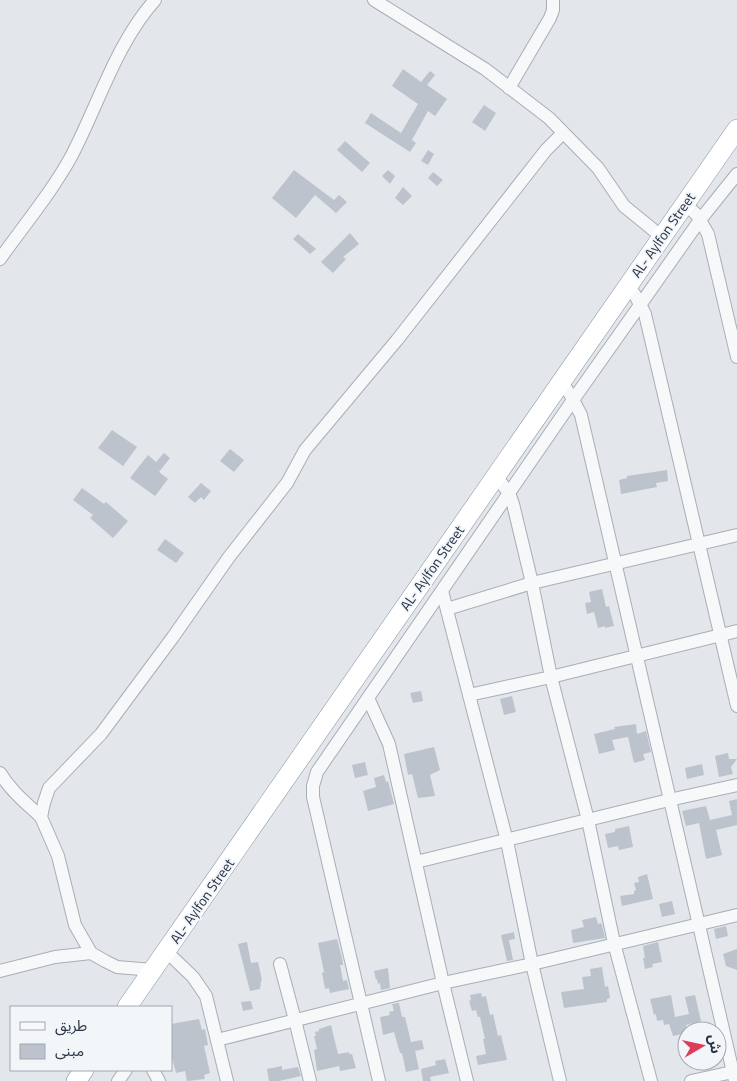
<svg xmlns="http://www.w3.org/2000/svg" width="737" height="1081" font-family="'Titillium Web','Noto Sans Arabic',sans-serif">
<rect width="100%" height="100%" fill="#e3e7ec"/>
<!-- building -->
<g fill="#bcc3cd">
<polygon points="403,69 421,82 430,71 435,75 427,85 447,99 435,116 428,111 412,140 416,143 410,152 365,123 371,113 401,133 418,104 392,86"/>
<polygon points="484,105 496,113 485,131 472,122"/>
<polygon points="345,141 370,163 362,172 337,150"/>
<polygon points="428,150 434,154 428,165 421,161"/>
<polygon points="294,170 334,200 339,195 347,202 336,213 315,195 296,218 272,198"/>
<polygon points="388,170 395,176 390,184 382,176"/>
<polygon points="433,172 443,180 437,186 428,178"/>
<polygon points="403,187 412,196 403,205 395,198"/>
<polygon points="350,233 359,244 343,257 346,259 333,273 321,262"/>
<polygon points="298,234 316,249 310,254 293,239"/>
<polygon points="112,430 137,447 123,466 98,448"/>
<polygon points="230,449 244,460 234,472 220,461"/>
<polygon points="164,453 170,458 159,472 168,479 155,496 130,478 148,455 156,462"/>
<polygon points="667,470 668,481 656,483 657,487 621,494 619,480 627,478 627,476"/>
<polygon points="201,483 211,491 204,500 201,497 195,503 188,497"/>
<polygon points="82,488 104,504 106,502 128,521 113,538 90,518 93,515 73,500"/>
<polygon points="165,539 184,553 176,563 157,550"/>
<polygon points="602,589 606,607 609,606 614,626 605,628 605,626 598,628 594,612 587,614 585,603 591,602 589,592"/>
<polygon points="421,691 423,701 413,703 410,693"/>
<polygon points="512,696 516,712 504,715 500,699"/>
<polygon points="636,724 637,734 646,731 651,752 643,754 645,760 634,763 628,737 612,740 615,750 599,754 594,734 615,729 614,727"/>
<polygon points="434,747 440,770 430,775 435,796 418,798 412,774 408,775 404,754"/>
<polygon points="728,753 729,759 737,759 731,767 733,774 719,777 715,756"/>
<polygon points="365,762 368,775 355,778 352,765"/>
<polygon points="702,764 704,775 687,779 685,768"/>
<polygon points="384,775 386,782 388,781 394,804 368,811 363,791 376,787 374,778"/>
<polygon points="737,799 737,825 716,830 722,855 706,859 699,823 686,826 682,811 706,806 710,820 732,815 729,801"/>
<polygon points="629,826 633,847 619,850 618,846 608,848 605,834 615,832 615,829"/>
<polygon points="647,874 653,899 622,906 620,896 634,894 634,891 636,890 634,883 639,882 638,877"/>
<polygon points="672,901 675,914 662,917 659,904"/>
<polygon points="596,917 598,924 601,923 602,925 605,938 573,943 571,930 584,927 582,920"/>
<polygon points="726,926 728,936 716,939 714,929"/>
<polygon points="514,932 515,939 509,940 513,960 507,961 501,935"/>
<polygon points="337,939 342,958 343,965 340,965 343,981 347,980 349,989 330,993 329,988 325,989 322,973 324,972 318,943"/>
<polygon points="247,942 251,963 258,962 262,980 261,981 260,989 250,991 238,944"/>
<polygon points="658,942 662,962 652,964 653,967 645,969 643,958 645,958 643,946"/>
<polygon points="737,949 737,970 726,966 723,954"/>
<polygon points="602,967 605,987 608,986 610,998 607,999 607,1002 564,1008 561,992 584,989 582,977 591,976 590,969"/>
<polygon points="388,968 390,988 381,990 380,983 378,984 377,979 376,980 374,971"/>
<polygon points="481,993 482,997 486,996 490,1015 493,1014 498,1036 501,1035 507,1060 478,1065 476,1056 486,1054 483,1039 485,1039 480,1017 478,1017 476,1010 472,1011 469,1001 471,1000 470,995"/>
<polygon points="671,995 675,1017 689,1014 685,997 695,995 701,1021 686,1025 687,1033 673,1036 669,1024 664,1025 663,1020 657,1021 656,1014 654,1015 650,999"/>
<polygon points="251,1001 253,1009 243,1011 241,1002"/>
<polygon points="399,1003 402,1017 405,1017 411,1042 422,1040 424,1049 415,1051 419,1069 406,1072 402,1053 400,1053 394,1032 383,1035 380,1017 390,1015 389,1012 394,1011 392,1004"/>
<polygon points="199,1019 202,1030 205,1029 208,1045 204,1046 210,1073 204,1075 205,1079 187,1081 185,1071 176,1073 171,1054 171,1024"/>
<polygon points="331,1025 338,1054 349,1052 349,1054 352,1054 356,1068 340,1071 339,1066 317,1071 314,1050 317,1049 314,1036 316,1036 315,1032 319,1031 319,1029"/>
<polygon points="445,1059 449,1073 430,1077 431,1081 423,1081 421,1069 436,1065 435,1061"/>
<polygon points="282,1066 282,1070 298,1067 301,1076 279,1081 269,1081 267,1069"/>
</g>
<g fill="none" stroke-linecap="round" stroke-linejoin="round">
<!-- minor casing -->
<g stroke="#a7aeb7" stroke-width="14">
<g id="minor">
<polyline points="374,0 485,69 549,118 598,168 624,206 662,237"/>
<polyline points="509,88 550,18 553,10 553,0"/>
<polyline points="685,204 697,215 708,234 737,357"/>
<path d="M0 259C24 225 52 192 72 155 98 105 117 42 155 0"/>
<polyline points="628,286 635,295 645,314 737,706"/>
<polyline points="561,382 570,394 581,415 735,1081"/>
<polyline points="496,476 509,493 513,504 532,583 551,677 588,820 614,943 651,1081"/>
<polyline points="442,591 507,841 532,964 560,1081"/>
<polyline points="447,609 532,583 737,535"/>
<polyline points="469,695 551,677 737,631"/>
<polyline points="368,698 389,744 443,983 467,1081"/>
<path d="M0 773C11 791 26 803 41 817"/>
<polyline points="416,862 669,800 737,785"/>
<polyline points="167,952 193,977 206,996 227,1081"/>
<polyline points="280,964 295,1020 310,1081"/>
<polyline points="153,970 117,967 105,961 91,953 75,925 58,856 41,817 44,803 49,788 101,734 173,637 229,557 287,483 305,450 397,340 546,150 563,133"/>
<polyline points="0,971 55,957 91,953"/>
<polyline points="217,1040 443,983 532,964 737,915"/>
<polyline points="153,1070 159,1081"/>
<polyline points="118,1081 126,1070"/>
<polyline points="379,1081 313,797 313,786 317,772 573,400 700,220 737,174"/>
<polyline points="691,1081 737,1071"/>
</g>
</g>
<!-- highway casing -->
<g stroke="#8895a5" stroke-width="20">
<g id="highway">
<polyline points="127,1007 737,129"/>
<polyline points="76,1081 84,1070"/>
</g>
</g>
<!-- minor -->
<use href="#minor" stroke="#f6f8fa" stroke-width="12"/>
<!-- highway -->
<use href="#highway" stroke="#fff" stroke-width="19"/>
</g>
<g text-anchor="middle" stroke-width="4" stroke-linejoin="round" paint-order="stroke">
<!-- street labels -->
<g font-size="14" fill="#283447" stroke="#f3f6f9">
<text transform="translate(663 235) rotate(-55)" y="5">AL- Aylfon Street</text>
<text transform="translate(432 568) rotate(-55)" y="5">AL- Aylfon Street</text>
<text transform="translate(202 901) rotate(-55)" y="5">AL- Aylfon Street</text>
</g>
</g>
<!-- legend -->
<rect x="10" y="1006" width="162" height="65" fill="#f3f6f9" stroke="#a2a8b2"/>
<rect x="20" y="1022" width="25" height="8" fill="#f6f8fa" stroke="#a2a8b2"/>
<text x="55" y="1031" font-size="15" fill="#283447">طريق</text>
<rect x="20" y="1044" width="25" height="15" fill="#bcc3cd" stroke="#a2a8b2"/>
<text x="55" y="1056" font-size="15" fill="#283447">مبنى</text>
<!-- north arrow -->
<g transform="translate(702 1046) rotate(81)"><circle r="24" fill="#f3f6f9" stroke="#a2a8b2"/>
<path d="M0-4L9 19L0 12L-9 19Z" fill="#de3c59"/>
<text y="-8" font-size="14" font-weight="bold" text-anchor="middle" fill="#283447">ش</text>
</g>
</svg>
